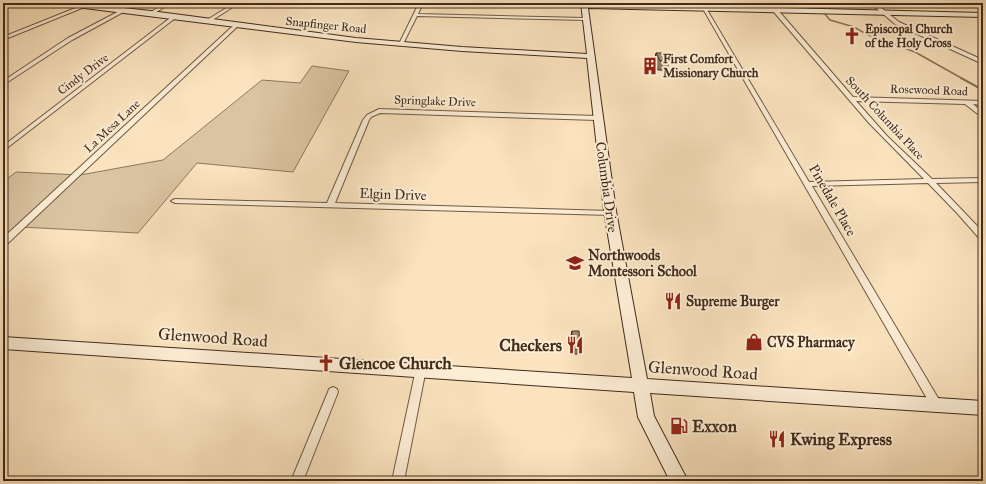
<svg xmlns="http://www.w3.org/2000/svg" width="986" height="484" font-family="'IM FELL Great Primer',serif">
<rect width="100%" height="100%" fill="#fae3be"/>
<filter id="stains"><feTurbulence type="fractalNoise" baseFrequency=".005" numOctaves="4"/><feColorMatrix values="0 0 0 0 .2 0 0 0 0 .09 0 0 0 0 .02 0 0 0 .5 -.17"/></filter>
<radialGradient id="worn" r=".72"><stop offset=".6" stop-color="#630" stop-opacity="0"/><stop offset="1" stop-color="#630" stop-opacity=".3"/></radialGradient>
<!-- green -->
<polygon fill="#dbc4a2" stroke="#8e785e" points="312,66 349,71 293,172 197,163 138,233 20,227 3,242 3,182 16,172 80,175 163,160 262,80 300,83"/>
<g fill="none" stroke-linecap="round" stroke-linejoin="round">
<!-- stream-far1 -->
<polyline stroke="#8b745c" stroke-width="1.5" points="810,3 819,7 830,20 854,27 866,34 915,52 963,79"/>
<!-- stream -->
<polyline stroke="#8b745c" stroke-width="2" points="961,78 983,90"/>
<!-- street casing -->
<g stroke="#705944" stroke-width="2">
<g id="street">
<polygon points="166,3 171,3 153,14 149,13"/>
<polygon points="234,3 239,3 211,21 207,20"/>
<polygon points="419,3 423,3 418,14 586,18 588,19 586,20 417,16 403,44 399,45 399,44"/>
<polygon points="733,3 737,3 741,10 737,10"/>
<polygon points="776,3 781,3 782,4 780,5"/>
<polygon points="870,3 875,3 899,22 983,60 983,64 895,24"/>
<polygon points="83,5 87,6 3,40 3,37"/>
<polygon points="702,7 706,8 809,182 924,179 869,123 773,11 773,9 777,9 853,97 983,101 983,105 973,104 983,113 983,118 965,104 856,101 887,136 932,179 983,178 983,182 936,183 983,232 983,240 980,239 957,213 928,183 812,186 941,403 942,406 941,409 937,411 933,409"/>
<polygon points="123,9 127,10 72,40 3,85 3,81 68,38"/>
<polygon points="174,15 178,16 3,151 3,146"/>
<polygon points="235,24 239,25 6,245 3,246 3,238"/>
<polygon points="379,109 597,116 600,118 597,120 380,113 371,117 369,120 335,203 611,211 615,213 611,215 175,203 171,201 175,199 327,203 363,120 367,115"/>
<polygon points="421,365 425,366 426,369 404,481 392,481 416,369 417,366"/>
<polygon points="333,387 337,389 338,392 303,481 291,481 328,392 329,389"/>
</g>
</g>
<!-- secondary casing -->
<g stroke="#422b1b" stroke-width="2">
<polygon id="secondary" points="57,3 77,3 151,11 356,38 462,47 587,54 581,3 983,13 983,17 588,8 616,211 647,379 983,401 983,415 650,393 654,416 688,481 670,481 638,417 634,392 3,349 3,337 632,378 604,211 587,58 462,51 356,42 60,5"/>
</g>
<!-- street -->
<use href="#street" fill="#fcedd5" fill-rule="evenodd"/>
<!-- secondary -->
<use href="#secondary" fill="#fcedd5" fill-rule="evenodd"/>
</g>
<!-- wall -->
<g fill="#8b7860" stroke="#422b1b">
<polygon points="656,53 669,61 667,70 658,70 654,62"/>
<polygon points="572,331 580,349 579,354 571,354 571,336"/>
</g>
<!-- building -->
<g fill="#a28b70" stroke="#422b1b">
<polygon points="656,53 666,53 669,61 660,61"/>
<polygon points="572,331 579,331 580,349 572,349"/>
</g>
<!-- icons -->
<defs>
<g id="church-bare" transform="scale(1.38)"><path d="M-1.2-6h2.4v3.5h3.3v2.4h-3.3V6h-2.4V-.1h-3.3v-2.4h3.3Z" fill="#8f2418" stroke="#fcedd5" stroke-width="2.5" paint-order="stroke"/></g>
<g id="building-bare" transform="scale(1.38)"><path d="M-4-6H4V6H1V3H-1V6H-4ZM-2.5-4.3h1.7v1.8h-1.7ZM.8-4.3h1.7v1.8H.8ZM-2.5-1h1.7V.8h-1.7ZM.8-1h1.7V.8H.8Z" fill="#8f2418" stroke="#fcedd5" stroke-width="2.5" paint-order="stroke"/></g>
<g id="school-bare" transform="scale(1.38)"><path d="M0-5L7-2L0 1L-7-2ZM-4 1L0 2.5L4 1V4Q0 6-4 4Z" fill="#8f2418" stroke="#fcedd5" stroke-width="2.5" paint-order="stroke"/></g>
<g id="restaurant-bare" transform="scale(1.38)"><path d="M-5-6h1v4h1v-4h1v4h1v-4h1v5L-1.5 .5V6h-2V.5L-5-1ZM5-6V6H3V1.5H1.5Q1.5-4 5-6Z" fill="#8f2418" stroke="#fcedd5" stroke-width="2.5" paint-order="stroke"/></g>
<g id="shop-bare" transform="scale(1.38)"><path d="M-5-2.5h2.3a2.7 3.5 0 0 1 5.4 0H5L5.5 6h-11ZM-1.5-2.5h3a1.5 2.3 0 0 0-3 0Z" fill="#8f2418" stroke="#fcedd5" stroke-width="2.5" paint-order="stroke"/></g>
<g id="fuel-bare" transform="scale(1.38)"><path d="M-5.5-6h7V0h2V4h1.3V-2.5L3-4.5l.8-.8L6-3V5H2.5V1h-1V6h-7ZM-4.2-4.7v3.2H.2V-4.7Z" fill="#8f2418" stroke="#fcedd5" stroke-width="2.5" paint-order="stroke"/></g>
</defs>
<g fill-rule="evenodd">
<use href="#church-bare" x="852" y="36"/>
<use href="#building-bare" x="650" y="66"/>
<use href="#school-bare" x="575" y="263"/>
<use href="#restaurant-bare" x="673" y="301"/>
<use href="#shop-bare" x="754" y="342"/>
<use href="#restaurant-bare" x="575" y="345"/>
<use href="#church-bare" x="326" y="363"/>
<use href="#fuel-bare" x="679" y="426"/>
<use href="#restaurant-bare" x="777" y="439"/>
</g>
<g text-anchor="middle" stroke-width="4" stroke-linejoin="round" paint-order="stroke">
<!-- far-street labels -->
<g font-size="12" fill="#422b1b" stroke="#fcedd5">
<text transform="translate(326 25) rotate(6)" y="4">Snapfinger Road</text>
<text transform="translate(83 74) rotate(-37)" y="4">Cindy Drive</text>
<text transform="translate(929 90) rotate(2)" y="4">Rosewood Road</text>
<text transform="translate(435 101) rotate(2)" y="4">Springlake Drive</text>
<text transform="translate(885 118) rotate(47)" y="4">South Columbia Place</text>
<text transform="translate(112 126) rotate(-43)" y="4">La Mesa Lane</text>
</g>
<!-- far-poi labels -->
<g font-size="12" font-weight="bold" fill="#422b1b" stroke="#fcedd5" text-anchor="start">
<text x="865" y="33">Episcopal Church<tspan x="865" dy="14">of the Holy Cross</tspan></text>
<text x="663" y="63">First Comfort<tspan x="663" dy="14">Missionary Church</tspan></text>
</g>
<!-- street labels -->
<g font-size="14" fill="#422b1b" stroke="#fcedd5">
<text transform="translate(607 187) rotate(82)" y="5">Columbia Drive</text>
<text transform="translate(393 194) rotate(2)" y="5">Elgin Drive</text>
<text transform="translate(833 200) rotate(60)" y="5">Pinedale Place</text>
</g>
<!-- poi labels -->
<g font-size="14" font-weight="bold" fill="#422b1b" stroke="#fcedd5" text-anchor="start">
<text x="588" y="260">Northwoods<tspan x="588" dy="16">Montessori School</tspan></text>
<text x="686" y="306">Supreme Burger</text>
<text x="767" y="347">CVS Pharmacy</text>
</g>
<!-- near-street labels -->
<g font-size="17" fill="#422b1b" stroke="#fcedd5">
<text transform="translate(213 337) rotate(4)" y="6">Glenwood Road</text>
<text transform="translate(703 370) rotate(4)" y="6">Glenwood Road</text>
</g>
<!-- near-poi labels -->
<g font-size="17" font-weight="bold" fill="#422b1b" stroke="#fcedd5" text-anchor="start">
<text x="562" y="351" text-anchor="end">Checkers</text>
<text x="339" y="369">Glencoe Church</text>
<text x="692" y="432">Exxon</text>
<text x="790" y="445">Kwing Express</text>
</g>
</g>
<!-- margin -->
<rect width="986" height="484" fill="none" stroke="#fae3be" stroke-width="16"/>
<rect x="4" y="4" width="978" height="476" fill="none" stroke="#422b1b" stroke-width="2"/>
<rect x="8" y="8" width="970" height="468" fill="none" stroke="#422b1b"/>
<rect width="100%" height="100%" filter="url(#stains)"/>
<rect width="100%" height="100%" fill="url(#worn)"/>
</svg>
